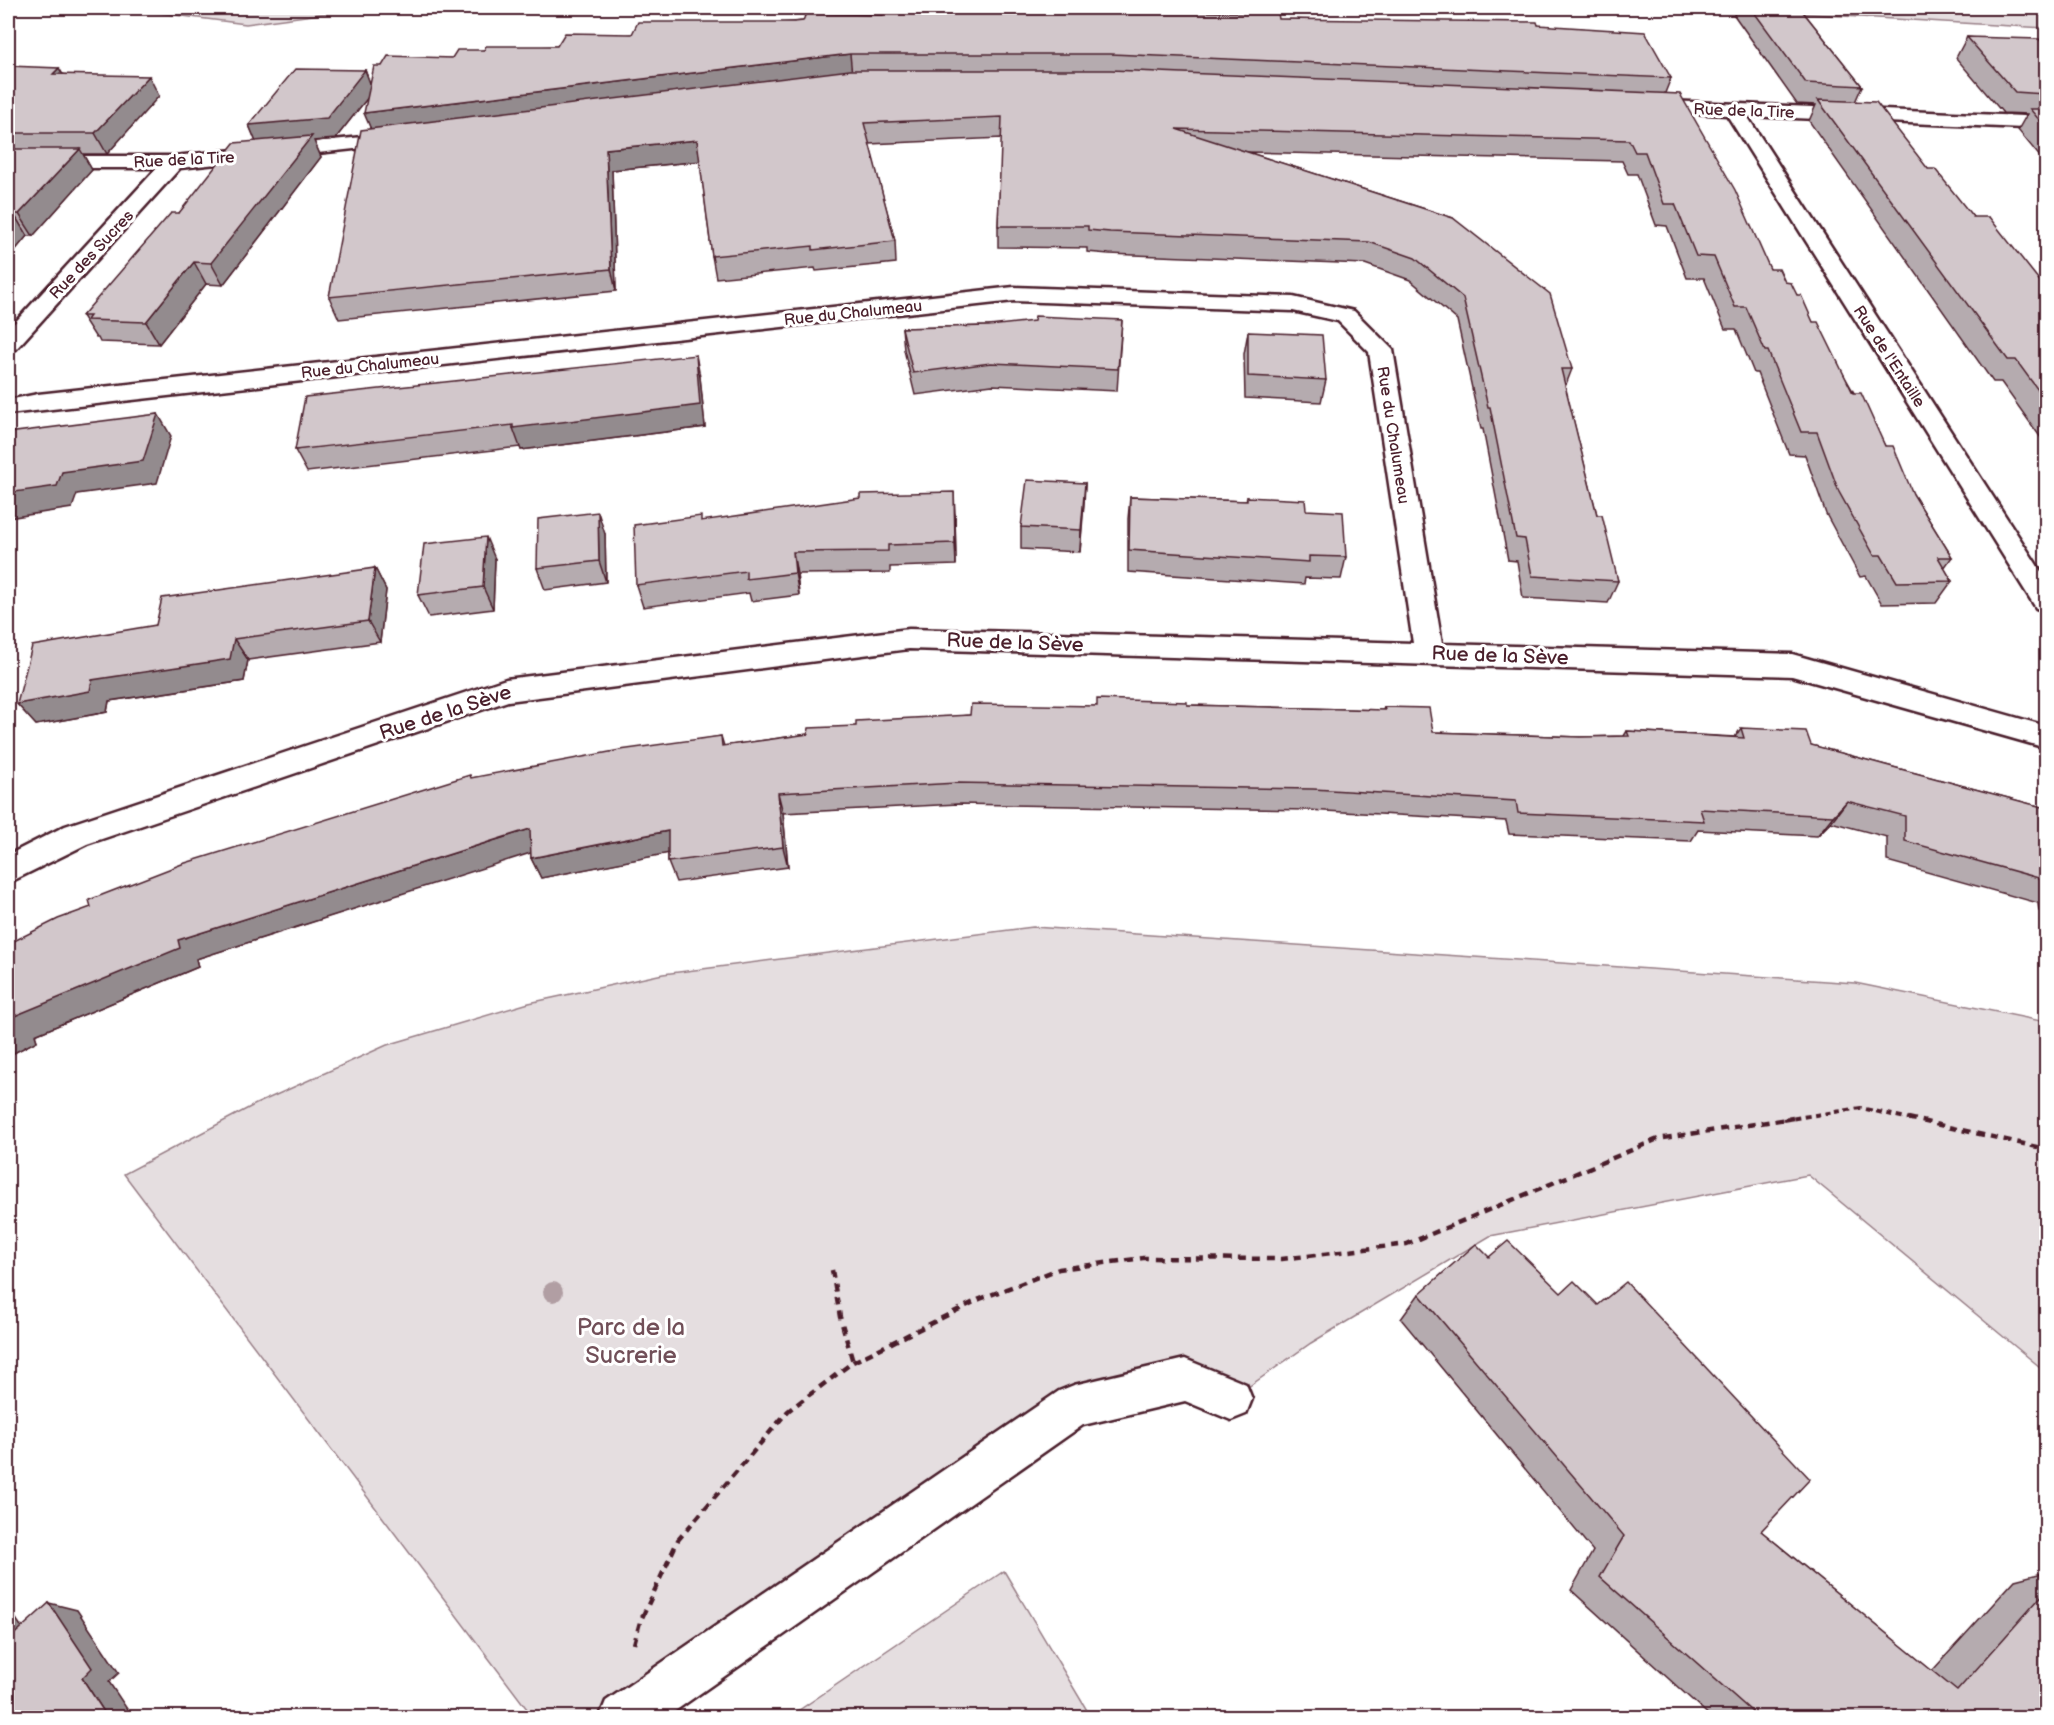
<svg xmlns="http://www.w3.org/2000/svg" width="2054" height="1725" font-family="'Balsamiq Sans',sans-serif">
<rect width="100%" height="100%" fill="#fff"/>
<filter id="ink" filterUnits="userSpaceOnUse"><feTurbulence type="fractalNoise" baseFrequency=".0167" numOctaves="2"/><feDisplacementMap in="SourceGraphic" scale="12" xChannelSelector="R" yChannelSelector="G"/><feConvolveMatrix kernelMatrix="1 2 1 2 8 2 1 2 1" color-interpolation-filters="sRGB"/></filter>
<g filter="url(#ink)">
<!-- green -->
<g fill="#e5dee0" stroke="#987e86" stroke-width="1.5">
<polygon points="119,8 366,8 246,24"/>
<polygon points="1707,8 2046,8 2046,28"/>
<polygon points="1033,927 1855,983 2046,1022 2046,1372 1808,1175 1490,1236 1311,1343 1231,1399 1074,1406 623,1717 533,1717 124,1174 256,1104 387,1045 529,1003 663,974"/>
<polygon points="1004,1571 1091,1717 789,1717"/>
</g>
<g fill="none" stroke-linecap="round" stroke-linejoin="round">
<!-- minor casing -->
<g stroke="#4a1f2b" stroke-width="5">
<g id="minor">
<polygon points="1644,100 2046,117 2046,129 1747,116 2046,579 2046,611 2036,608 1727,115 1637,110 1634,106"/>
<polygon points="402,133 409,135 412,139 409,143 180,168 16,349 8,351 8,330 157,168 8,168 8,156 174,156"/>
<polygon points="1014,287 1293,297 1354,311 1393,350 1442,644 1792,654 2046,726 2046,748 1792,676 909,649 508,701 87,844 8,883 8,855 65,826 506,679 909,629 1413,643 1369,352 1338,321 1293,311 1014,301 8,414 8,400 38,394"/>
<polygon points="1185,1359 1246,1384 1252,1399 1246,1414 1231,1420 1185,1401 1083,1425 665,1718 599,1718 606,1701 1059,1391 1074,1385"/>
</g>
</g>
<!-- path-far1 -->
<polyline stroke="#4a1f2b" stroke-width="4" stroke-dasharray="6 4.5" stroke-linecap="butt" points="1783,1120 1861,1108 1915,1120"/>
<!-- path -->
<g stroke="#4a1f2b" stroke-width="4.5" stroke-dasharray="8 6" stroke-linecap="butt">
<polyline points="1908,1118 2046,1149"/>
<polyline points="832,1270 840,1317 853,1362"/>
<polyline points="634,1644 640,1622 678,1540 788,1411 853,1362 980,1299 1059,1269 1143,1258 1282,1259 1407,1244 1658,1139 1793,1118"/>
</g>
<!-- minor -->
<use href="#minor" fill="#fff" fill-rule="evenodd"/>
</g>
<!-- trees -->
<circle fill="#b19ea3" cx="553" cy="1292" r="10"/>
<!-- wall -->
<g fill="#b5abaf" stroke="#4a1f2b" stroke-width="1.5">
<polygon points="1736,8 1800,8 1862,86 1855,102 1928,169 1973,217 2046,289 2046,445 2001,382 1993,382 1809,121 1816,105 1797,104 1734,15"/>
<polygon points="958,12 1199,12 1279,19 1538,25 1671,78 1665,93 1770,269 1785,282 1797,295 1913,494 1952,557 1944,568 1952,581 1936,603 1882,604 1866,576 1860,577 1826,514 1805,455 1789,454 1757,373 1754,373 1736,329 1725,329 1704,278 1687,278 1667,226 1656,225 1637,174 1628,174 1622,161 1247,152 1453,218 1572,369 1565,387 1597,515 1618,581 1608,603 1523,598 1517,561 1508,560 1483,429 1481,429 1457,320 1410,280 1365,264 1109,254 1087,252 1087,248 998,247 998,226 1002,138 869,144 895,241 896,263 816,271 815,268 716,278 712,256 700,161 612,170 616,291 339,319 329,297 370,129 367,98 335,139 314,141 321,157 223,285 206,284 159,344 100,342 98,338 96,338 82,316 179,213 256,141 249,125 365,70 370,84 382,66 452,58 484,50 557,46 632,34 883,15"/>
<polygon points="1967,37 2046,47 2046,164 2018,130 2027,114 2003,113 1956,58"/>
<polygon points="8,66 63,74 159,96 107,154 83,154 92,170 33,236 27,236 8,259"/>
<polygon points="1122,320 1117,391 992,385 915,395 904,350 902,328 989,326"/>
<polygon points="1248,332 1326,380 1321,402 1245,398 1244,354"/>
<polygon points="700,377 705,427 521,450 520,447 307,472 295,450"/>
<polygon points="1085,483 1080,552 1021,549 1021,527"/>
<polygon points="1130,497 1246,501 1247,497 1306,510 1346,557 1341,579 1305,578 1304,584 1128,572 1128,519"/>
<polygon points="955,514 956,565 890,567 890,573 797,574 799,595 751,601 749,593 643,607 636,585 702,521"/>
<polygon points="605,534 606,582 545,590 537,568"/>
<polygon points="495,559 493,609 429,617 418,595"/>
<polygon points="375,568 386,590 380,642 248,660 244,681 109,701 107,712 36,725 17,704 156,625"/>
<polygon points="1187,705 1383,710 1384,707 1433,732 1580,737 1624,736 1627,731 1735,737 1741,728 1811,745 2046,808 2046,913 2039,911 2038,903 1887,861 1887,837 1831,822 1817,836 1698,830 1691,841 1509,834 1506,821 1307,810 958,804 783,813 788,867 676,882 668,862 668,853 541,878 531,858 531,852 196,959 198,967 35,1035 37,1041 8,1056 8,944 472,778 721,736 724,746 808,734 856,726 970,715 1097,706"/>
<polygon points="1419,1294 1761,1531 1932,1671 2015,1580 2046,1572 2046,1718 1712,1718 1571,1590 1593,1551 1401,1319"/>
</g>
<!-- shaded-wall -->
<g fill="#938b8e" stroke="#4a1f2b" stroke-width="1.5">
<polygon points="850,54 852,75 373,134 364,113"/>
<polygon points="59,68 71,88 53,74"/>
<polygon points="365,70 373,91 335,139 314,141 321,157 223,285 211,263 258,147 249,125"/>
<polygon points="149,76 159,96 107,154 95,133"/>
<polygon points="697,140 702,161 612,170 616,291 611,269 606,149"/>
<polygon points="80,149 92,170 33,236 19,214"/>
<polygon points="14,214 27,236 8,259 8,221"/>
<polygon points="194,262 206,284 159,344 146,322"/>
<polygon points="696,355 700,377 705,427 521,450 513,428"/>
<polygon points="158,414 171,436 157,483 77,494 72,508 8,518 8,493 62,472"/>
<polygon points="1085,483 1084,505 1080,552 1081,530"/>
<polygon points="954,492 955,514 956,565 955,543"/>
<polygon points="598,512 605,534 606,582 599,561"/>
<polygon points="486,537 495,559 493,609 483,587"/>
<polygon points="793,552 797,574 799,595 795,573"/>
<polygon points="375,568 386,590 380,642 368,621"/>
<polygon points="234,639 248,660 244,681 109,701 107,712 36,725 17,704 92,680"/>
<polygon points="778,793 783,813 788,867 783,847"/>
<polygon points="1847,801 1831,822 1817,836 1833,816"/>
<polygon points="530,829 540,850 196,959 198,967 35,1035 37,1041 8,1056 8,1026 12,1017 178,940"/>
<polygon points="668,831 675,852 541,878 531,858"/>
<polygon points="49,1603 77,1610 119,1673 109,1682 133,1718 108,1718 82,1678"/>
<polygon points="8,1607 35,1647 8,1642"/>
</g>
<!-- building -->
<g fill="#d2c7cb" stroke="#4a1f2b" stroke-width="1.5">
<polygon points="959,8 1199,8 1199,12 1278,13 1279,19 1537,22 1538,25 1645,32 1671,78 1111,54 850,54 364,113 374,66 382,66 388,56 452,58 457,50 484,50 486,46 557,46 565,33 632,34 638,22 794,22 803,21 806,13 883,15 884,10 958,12"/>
<polygon points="1751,8 1800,8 1862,86 1806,83"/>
<polygon points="1967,37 2039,39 2046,47 2046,94 2015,92"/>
<polygon points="8,66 59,68 53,74 149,76 95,133 8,133"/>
<polygon points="295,69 365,70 327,118 249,125"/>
<polygon points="850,70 1111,70 1680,94 1735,190 1770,269 1779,269 1785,282 1791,283 1797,295 1801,295 1813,322 1818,322 1853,393 1861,393 1885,446 1893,446 1913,494 1952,557 1938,557 1952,581 1897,582 1881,555 1874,555 1839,492 1817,432 1801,432 1768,351 1765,351 1746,307 1735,307 1714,257 1696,256 1675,204 1664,204 1645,152 1635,152 1629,140 1176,129 1453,218 1550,294 1572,369 1561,369 1597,515 1602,515 1618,581 1532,576 1525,539 1516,538 1490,407 1488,407 1463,298 1415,258 1369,242 1110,232 1088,230 1088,226 998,226 1002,117 864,123 895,241 813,250 813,246 712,256 697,140 606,149 611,269 329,297 361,130"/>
<polygon points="1818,100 1876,102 1928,169 1935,169 1973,217 1989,217 2046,289 2046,401 2016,360 2008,360"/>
<polygon points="2030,109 2046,109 2046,128"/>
<polygon points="312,136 211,263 194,262 146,322 87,320 90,316 82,316 171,213 179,213 234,143"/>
<polygon points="8,149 80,149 19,214 14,214 8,221"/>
<polygon points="1035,316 1122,320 1118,369 991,363 913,373 902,328 989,326 1034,321"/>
<polygon points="1248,332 1322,335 1326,380 1248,376"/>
<polygon points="696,355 700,405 513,428 513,425 295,450 305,397"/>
<polygon points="158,414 143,461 62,472 57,486 8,493 8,433"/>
<polygon points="1027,480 1085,483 1081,530 1021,527"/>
<polygon points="954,492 955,543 888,545 888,551 793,552 795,573 746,579 746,571 636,585 634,525 701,516 701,521 860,498 860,494"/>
<polygon points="1130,497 1247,501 1247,497 1305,500 1306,510 1343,512 1346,557 1309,556 1309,562 1129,550"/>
<polygon points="598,512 599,561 537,568 538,519"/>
<polygon points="486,537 483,587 418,595 424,544"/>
<polygon points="375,568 368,621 234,639 230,659 92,680 90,691 17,704 32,646 156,625 162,598"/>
<polygon points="1097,699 1187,702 1187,705 1385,710 1384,707 1429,708 1433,732 1580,737 1629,736 1627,731 1744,738 1741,728 1806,731 1811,745 2046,808 2046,880 1905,841 1905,816 1847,801 1833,816 1700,809 1704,821 1518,813 1516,801 1313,789 957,783 778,793 783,847 668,862 668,831 531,858 530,829 178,940 180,948 12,1017 14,1023 8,1026 8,944 58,919 91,907 89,900 182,864 470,775 471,778 620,750 721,736 722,746 808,734 809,728 856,726 856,721 970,715 971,704 1097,706"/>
<polygon points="1508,1241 1561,1293 1574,1281 1598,1305 1626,1282 1810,1479 1761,1531 1957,1691 2046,1591 2046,1718 1759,1718 1600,1577 1624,1536 1419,1294 1476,1244 1489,1257"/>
<polygon points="49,1603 92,1668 82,1678 108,1718 8,1718 8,1640"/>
</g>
</g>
<g text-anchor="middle" stroke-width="6" stroke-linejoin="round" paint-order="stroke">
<!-- far-street labels -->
<g font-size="16" fill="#4a1f2b" stroke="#fff">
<text transform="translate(1744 110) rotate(2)" y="6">Rue de la Tire</text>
<text transform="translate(184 159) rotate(-3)" y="6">Rue de la Tire</text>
<text transform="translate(91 254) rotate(-47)" y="6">Rue des Sucres</text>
<text transform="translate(853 312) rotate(-6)" y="6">Rue du Chalumeau</text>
<text transform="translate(1890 356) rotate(57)" y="6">Rue de l'Entaille</text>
<text transform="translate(370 365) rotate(-6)" y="6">Rue du Chalumeau</text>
<text transform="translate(1394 435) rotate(81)" y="6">Rue du Chalumeau</text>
</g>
<!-- street labels -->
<g font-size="20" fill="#4a1f2b" stroke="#fff">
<text transform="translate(1015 642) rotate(2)" y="7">Rue de la Sève</text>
<text transform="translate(1500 655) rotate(2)" y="7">Rue de la Sève</text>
<text transform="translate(445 712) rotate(-18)" y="7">Rue de la Sève</text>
</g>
<!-- near-park labels -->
<g font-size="24" fill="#714f58" stroke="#fff">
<text x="631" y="1335">Parc de la<tspan x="631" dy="28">Sucrerie</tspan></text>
</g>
</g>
<!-- margin -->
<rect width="2054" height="1725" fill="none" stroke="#fff" stroke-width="30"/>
<rect x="15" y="15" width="2024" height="1695" fill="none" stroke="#4a1f2b" stroke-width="2" filter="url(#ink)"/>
</svg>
